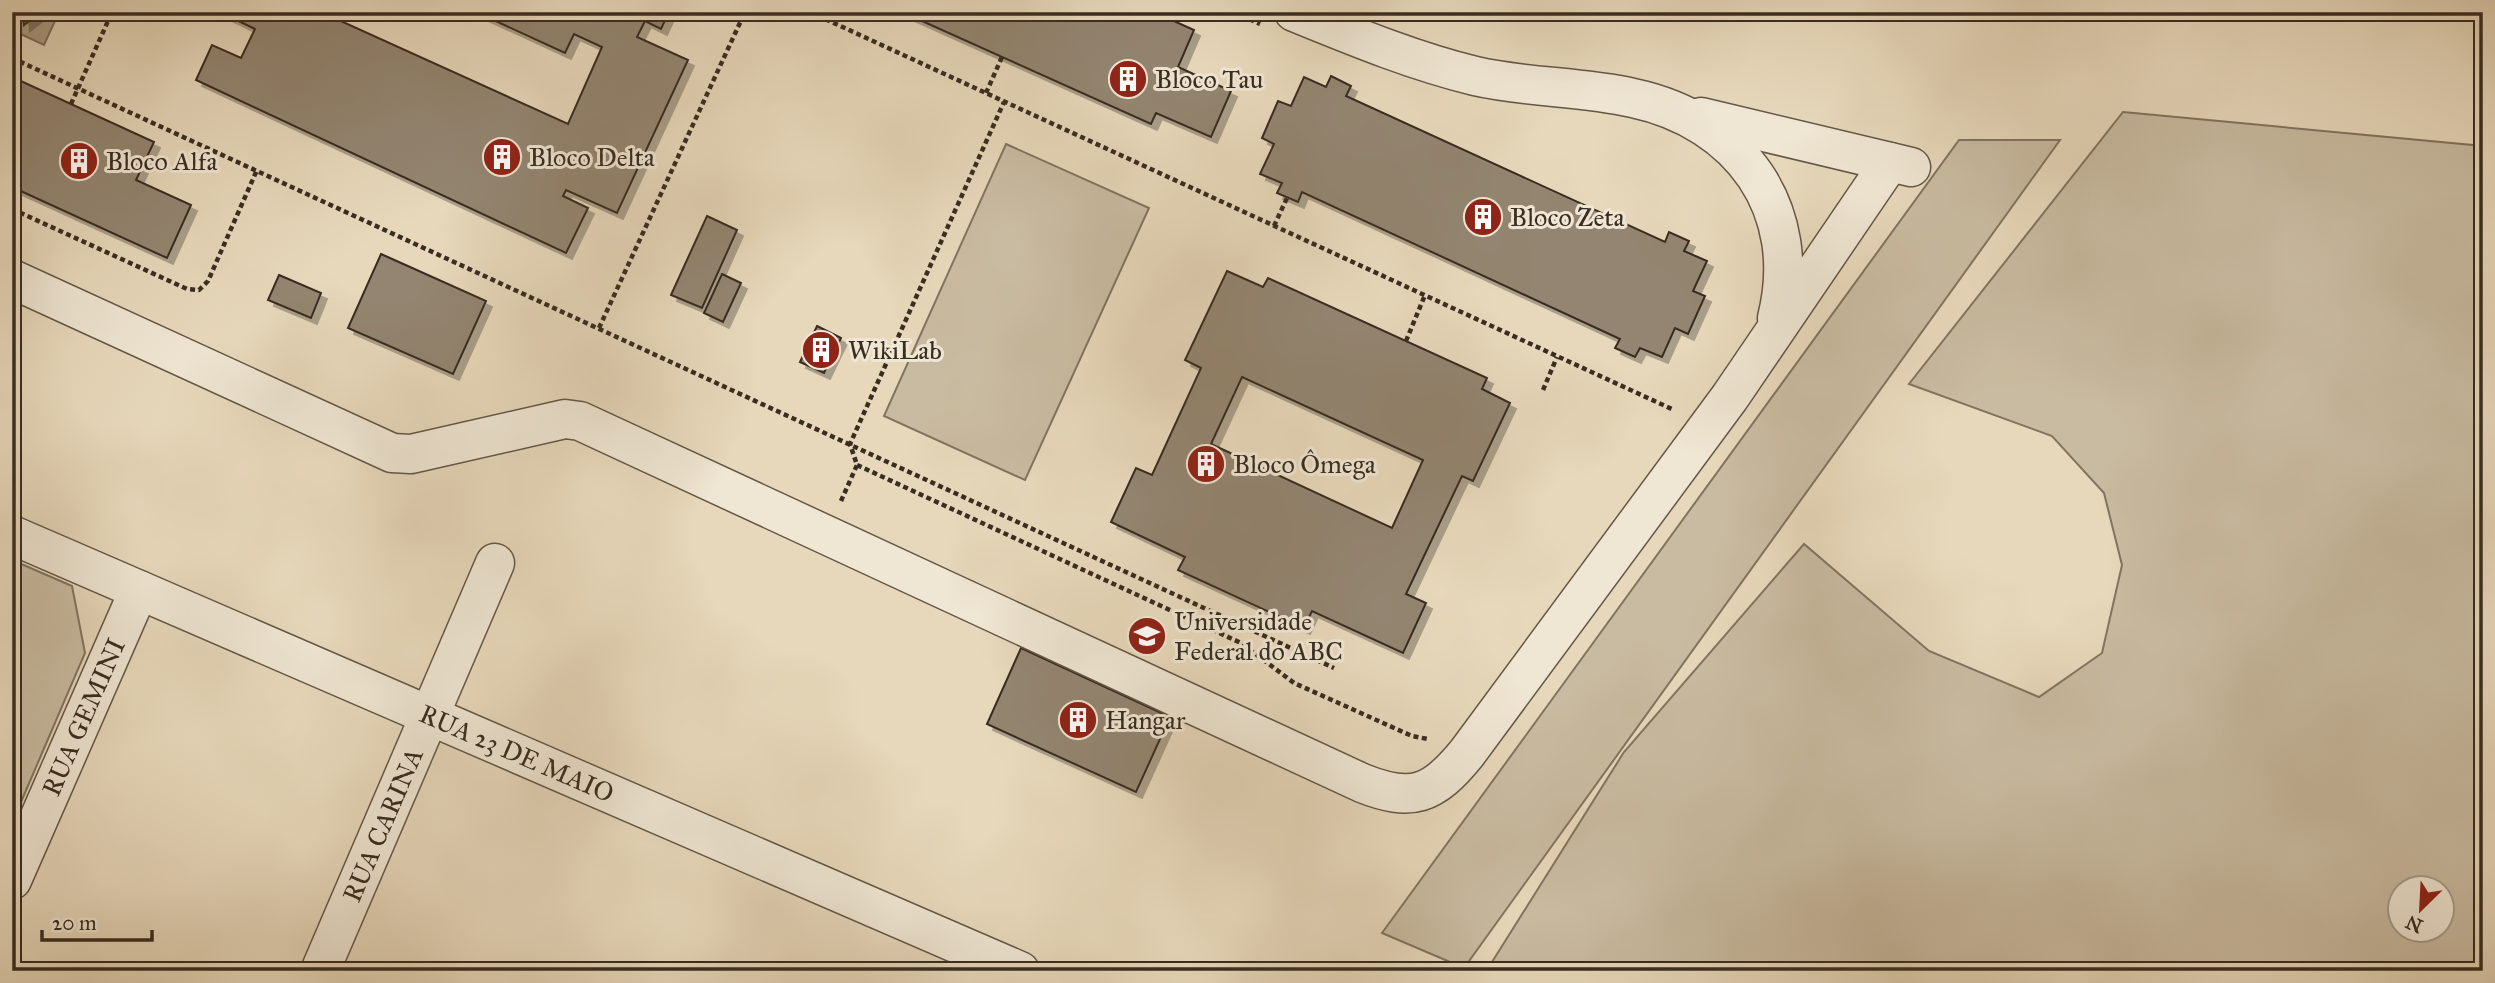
<svg xmlns="http://www.w3.org/2000/svg" width="2495" height="983" font-family="'IM FELL Great Primer',serif">
<defs>
<filter id="shadow"><feDropShadow dx="6" dy="6" stdDeviation="0" flood-color="#0004"/></filter>
</defs>
<rect width="100%" height="100%" fill="#e7d8bb"/>
<filter id="stains"><feTurbulence type="fractalNoise" baseFrequency=".00286" numOctaves="4"/><feColorMatrix values="0 0 0 0 .2 0 0 0 0 .09 0 0 0 0 .02 0 0 0 .5 -.17"/></filter>
<radialGradient id="worn" r=".72"><stop offset=".6" stop-color="#630" stop-opacity="0"/><stop offset="1" stop-color="#630" stop-opacity=".3"/></radialGradient>
<!-- green -->
<g fill="#c9bba1" stroke="#817460" stroke-width="2" fill-rule="evenodd">
<path d="M2123 112 2483 146V971H1513L1492 962 1624 752 1804 544 1929 651 2039 697 2102 653 2122 565 2104 493 2052 436 1909 384ZM2400 888H2442V930H2400Z"/>
<polygon points="1959,140 2060,140 1464,968 1382,933"/>
<polygon points="1006,144 1149,208 1025,480 884,416"/>
<polygon points="12,560 72,586 85,653 12,823"/>
</g>
<!-- water -->
<polygon fill="#ac9e86" stroke="#7e705d" stroke-width="2" points="12,12 59,12 44,45 12,30"/>
<!-- building -->
<g fill="#938571" stroke="#392c20" stroke-width="2" fill-rule="evenodd" filter="url(#shadow)">
<polygon points="23,12 41,12 24,25"/>
<polygon points="220,12 321,12 568,124 602,47 574,34 565,53 476,12 669,12 661,29 645,21 637,37 688,60 617,213 566,190 563,196 588,208 566,253 196,80 212,45 241,58 255,29"/>
<polygon points="902,12 1154,12 1194,30 1178,67 1231,91 1211,137 1156,113 1151,124"/>
<polygon points="1331,76 1351,86 1346,96 1665,242 1669,232 1689,241 1684,251 1707,261 1693,291 1705,296 1688,334 1675,328 1662,357 1640,348 1635,357 1615,348 1620,339 1302,192 1298,202 1277,193 1282,183 1260,174 1274,144 1262,138 1278,101 1291,106 1304,77 1326,87"/>
<polygon points="12,77 154,142 136,180 191,205 167,258 12,187"/>
<polygon points="707,216 737,230 702,308 671,295"/>
<polygon points="381,254 486,301 453,374 348,328"/>
<path d="M1227 271 1263 287 1268 278 1487 378 1482 389 1510 403 1473 481 1462 476 1406 594 1426 603 1403 653 1312 611 1304 628 1178 570 1185 557 1111 522 1136 468 1152 475 1201 368 1185 360ZM1242 377 1423 460 1392 528 1211 444Z"/>
<polygon points="722,274 741,283 723,322 704,313"/>
<polygon points="279,275 321,293 311,318 268,300"/>
<polygon points="817,326 841,338 824,373 800,362"/>
<polygon points="1021,648 1170,717 1136,792 987,724"/>
</g>
<g fill="none" stroke-linecap="round" stroke-linejoin="round">
<!-- minor casing -->
<g stroke="#645747" stroke-width="41">
<g id="minor">
<path d="M1294 12C1353 36 1413 61 1475 76 1527 88 1581 86 1633 98 1741 121 1804 210 1777 318"/>
<polyline points="1701,117 1911,167"/>
<path d="M12 279 392 453 411 454 565 419 580 421 1362 783C1412 803 1433 795 1467 753L1730 397 1890 162"/>
<path id="s1" d="M12 535 1020 971"/>
<path id="s2" d="M12 880 139 590"/>
<path id="s3" d="M320 971 495 563"/>
</g>
</g>
<!-- path -->
<g stroke="#392c20" stroke-width="4.5" stroke-dasharray="5 3.5" stroke-linecap="butt">
<polyline points="810,12 1674,410"/>
<polyline points="1234,12 1260,24"/>
<polyline points="12,58 1334,668"/>
<polyline points="986,93 1002,57"/>
<polyline points="71,104 112,12"/>
<polyline points="12,209 187,289 199,290 208,281 257,170"/>
<polyline points="1274,226 1287,198"/>
<polyline points="599,328 745,12"/>
<polyline points="1406,341 1425,295"/>
<polyline points="1543,390 1557,357"/>
<polyline points="857,465 1241,643 1294,683 1412,736 1428,739"/>
<polyline points="841,501 857,465 850,444 1004,102"/>
</g>
<!-- minor -->
<use href="#minor" stroke="#efe6d3" stroke-width="38"/>
</g>
<!-- icons -->
<defs>
<g id="building-disc" transform="scale(2.0125)"><circle r="9.5" fill="#8f2418" stroke="#efe6d3"/><path d="M-4-6H4V6H1V3H-1V6H-4ZM-2.5-4.3h1.7v1.8h-1.7ZM.8-4.3h1.7v1.8H.8ZM-2.5-1h1.7V.8h-1.7ZM.8-1h1.7V.8H.8Z" fill="#fff"/></g>
<g id="university-disc" transform="scale(2.0125)"><circle r="9.5" fill="#8f2418" stroke="#efe6d3"/><path d="M0-5L7-2L0 1L-7-2ZM-4 1L0 2.5L4 1V4Q0 6-4 4Z" fill="#fff"/></g>
</defs>
<g fill-rule="evenodd">
<use href="#building-disc" x="1128" y="79"/>
<use href="#building-disc" x="502" y="157"/>
<use href="#building-disc" x="79" y="161"/>
<use href="#building-disc" x="1483" y="217"/>
<use href="#building-disc" x="821" y="350"/>
<use href="#building-disc" x="1206" y="464"/>
<use href="#university-disc" x="1147" y="636"/>
<use href="#building-disc" x="1078" y="720"/>
</g>
<g text-anchor="middle" stroke-width="6" stroke-linejoin="round" paint-order="stroke">
<!-- poi labels -->
<g font-size="26" fill="#392c20" stroke="#efe6d3" text-anchor="start">
<text x="1155" y="88">Bloco Tau</text>
<text x="529" y="166">Bloco Delta</text>
<text x="106" y="170">Bloco Alfa</text>
<text x="1510" y="226">Bloco Zeta</text>
<text x="848" y="359">WikiLab</text>
<text x="1233" y="473">Bloco Ômega</text>
<text x="1174" y="630">Universidade<tspan x="1174" dy="30">Federal do ABC</tspan></text>
<text x="1105" y="729">Hangar</text>
</g>
<!-- street labels -->
<g font-size="26" fill="#392c20" stroke="#efe6d3">
<text dy="9" stroke="none"><textPath href="#s2" startOffset="178">RUA GEMINI</textPath></text>
<text dy="9" stroke="none"><textPath href="#s1" startOffset="550">RUA 23 DE MAIO</textPath></text>
<text dy="9" stroke="none"><textPath href="#s3" startOffset="159">RUA CARINA</textPath></text>
</g>
</g>
<!-- margin -->
<rect width="2495" height="983" fill="none" stroke="#e7d8bb" stroke-width="42"/>
<rect x="14" y="14" width="2467" height="955" fill="none" stroke="#392c20" stroke-width="3.5"/>
<rect x="21" y="21" width="2453" height="941" fill="none" stroke="#392c20" stroke-width="2"/>
<!-- north arrow -->
<g transform="translate(2421 909) rotate(204)"><circle r="33" fill="#efe6d3" stroke="#a69c8b" stroke-width="2"/>
<path d="M0-5L12 26L0 18L-12 26Z" fill="#8f2418"/>
<text y="-10" font-size="19" font-weight="bold" text-anchor="middle" fill="#392c20">N</text>
</g>
<!-- scale -->
<path d="M42 930v10h110v-10" fill="none" stroke="#392c20" stroke-width="3.5"/>
<text x="52" y="930" font-size="21" fill="#392c20" stroke="#efe6d3" stroke-width="5" paint-order="stroke">20 m</text>
<rect width="100%" height="100%" filter="url(#stains)"/>
<rect width="100%" height="100%" fill="url(#worn)"/>
</svg>
